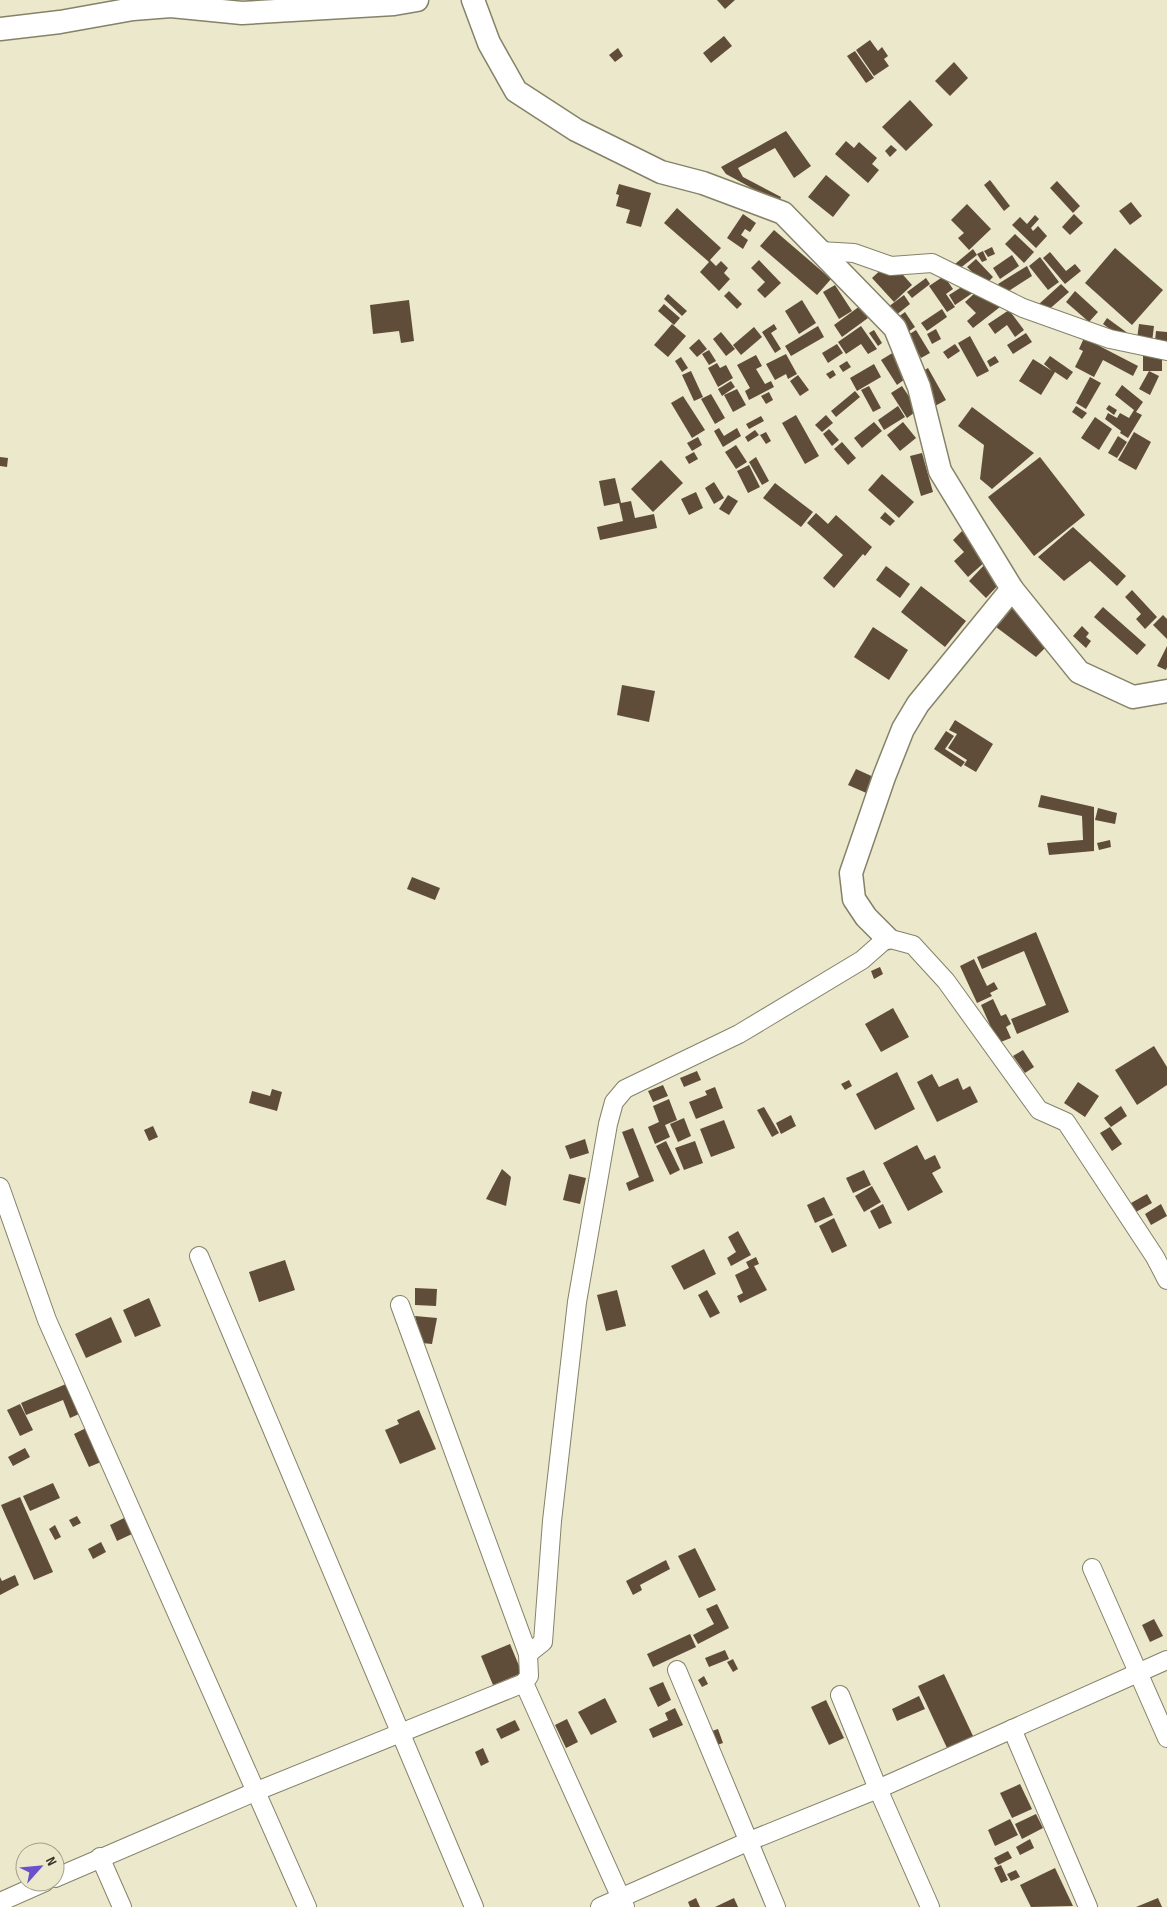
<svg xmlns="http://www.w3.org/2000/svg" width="1167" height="1907" font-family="'Sofia Sans Condensed',sans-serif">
<rect width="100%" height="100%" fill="#ebe8cc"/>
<!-- building -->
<g fill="#5f4d3a">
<polygon points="717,0 735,0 725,9"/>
<polygon points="724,36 732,46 711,63 703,53"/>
<polygon points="870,40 878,51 882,47 888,56 884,59 889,66 874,76 856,50"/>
<polygon points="618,48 623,56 615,62 609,55"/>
<polygon points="855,51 874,78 866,83 847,56"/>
<polygon points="954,62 968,78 950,96 935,81"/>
<polygon points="910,100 933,125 906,151 882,127"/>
<polygon points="786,131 811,166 794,178 775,148 738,168 743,177 781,197 779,203 726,174 721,167"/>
<polygon points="846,141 854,148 859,142 877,158 872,164 879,170 868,183 835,154"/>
<polygon points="891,145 897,150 890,157 885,151"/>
<polygon points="826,175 850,195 833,217 808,197"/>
<polygon points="990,180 1010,206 1004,211 984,185"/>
<polygon points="1057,181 1080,206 1073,213 1050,188"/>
<polygon points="619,184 651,193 641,227 626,223 630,210 616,206 619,195 616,194"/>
<polygon points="1131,202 1142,216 1130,225 1119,211"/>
<polygon points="967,204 991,229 969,250 958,238 964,233 951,220"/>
<polygon points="677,208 721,248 710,260 716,266 721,261 728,268 724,273 730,279 719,291 700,272 709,262 664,223"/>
<polygon points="743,214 756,223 750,232 745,229 741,235 748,240 743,249 727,238"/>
<polygon points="1074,214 1083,223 1070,235 1062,227"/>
<polygon points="1035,215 1039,219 1031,228 1033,231 1038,226 1047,236 1036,248 1012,225 1020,217 1027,224"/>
<polygon points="774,230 831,279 817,295 760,246"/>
<polygon points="1015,234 1034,252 1024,263 1005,244"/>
<polygon points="992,247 995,254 988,257 984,251"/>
<polygon points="1115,248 1163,290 1132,325 1085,283"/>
<polygon points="973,249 977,255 959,269 955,264"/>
<polygon points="983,251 987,260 982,262 977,254"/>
<polygon points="1050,252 1066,271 1075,264 1081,271 1065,284 1043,258"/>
<polygon points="1012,255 1019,266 1000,279 993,268"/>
<polygon points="1040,257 1059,282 1048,290 1029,266"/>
<polygon points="976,259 993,277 985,285 967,267"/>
<polygon points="759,260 781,283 765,298 757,290 765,282 751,268"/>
<polygon points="886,265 897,268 912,285 894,302 872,278"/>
<polygon points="1027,266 1032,276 1004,294 998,284"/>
<polygon points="944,276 953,289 946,294 955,307 947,312 929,286"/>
<polygon points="926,278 930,284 912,298 907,292"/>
<polygon points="968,283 974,292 955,305 949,295"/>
<polygon points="1061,284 1069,292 1046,312 1039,304"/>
<polygon points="835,285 852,311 839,319 823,292"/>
<polygon points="729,291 742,304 737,309 724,296"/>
<polygon points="1075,291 1098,312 1089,322 1066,302"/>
<polygon points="975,293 1000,307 973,328 967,321 976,313 965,302"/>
<polygon points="668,294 687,311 682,316 664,299"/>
<polygon points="904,295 910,304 895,316 888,307"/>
<polygon points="409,300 414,341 401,343 399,331 373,334 370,305"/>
<polygon points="802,300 816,323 799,334 785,311"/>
<polygon points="664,304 680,318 674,325 658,311"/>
<polygon points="860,306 868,318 842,337 834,325"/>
<polygon points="942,309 947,317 927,331 921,323"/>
<polygon points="1009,310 1024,330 1015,337 1007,325 995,334 988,324"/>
<polygon points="905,312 915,327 904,335 894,320"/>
<polygon points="1107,318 1133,337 1129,343 1103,324"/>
<polygon points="672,324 686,336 668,357 654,345"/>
<polygon points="774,324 777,329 771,333 781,349 775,353 762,332"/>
<polygon points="1139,324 1154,326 1152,342 1137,339"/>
<polygon points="818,326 824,337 791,356 785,346"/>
<polygon points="861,326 877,349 868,354 861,344 846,354 838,342"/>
<polygon points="754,327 762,337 741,355 733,345"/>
<polygon points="936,329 941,339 932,344 927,334"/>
<polygon points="874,330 882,343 878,346 869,333"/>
<polygon points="916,330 930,353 921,358 908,335"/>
<polygon points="1156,331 1167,332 1167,342 1155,341"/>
<polygon points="721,332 735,349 726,356 713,339"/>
<polygon points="1026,333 1032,342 1013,354 1007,345"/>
<polygon points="970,336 989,371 977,377 958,343"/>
<polygon points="1084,338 1138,366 1133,376 1103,360 1094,377 1075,367 1083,351 1079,349"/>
<polygon points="699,339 707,349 697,357 689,348"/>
<polygon points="837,344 843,353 828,363 822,353"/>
<polygon points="955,344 960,351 948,359 943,352"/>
<polygon points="709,350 716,361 709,365 702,354"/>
<polygon points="894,352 909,376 897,385 881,360"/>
<polygon points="786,354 797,374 788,379 786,374 775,380 766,364"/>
<polygon points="756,355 762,366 756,369 765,384 771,381 774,387 749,400 745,391 750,388 737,365"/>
<rect x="1143" y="355" width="19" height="16"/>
<polygon points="995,356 999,362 990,367 987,361"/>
<polygon points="1050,356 1073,372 1067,380 1055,372 1041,395 1019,381 1033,359 1052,371 1044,364"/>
<polygon points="681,357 688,368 682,372 675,361"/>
<polygon points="847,361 851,367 843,372 839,366"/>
<polygon points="717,363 720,368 726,365 733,378 718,387 708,368"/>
<polygon points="874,364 881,377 857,391 850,378"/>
<polygon points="928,368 946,400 935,406 918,374"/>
<polygon points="833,370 836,375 830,379 826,374"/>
<polygon points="691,371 703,397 694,401 682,375"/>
<polygon points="1149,371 1159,376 1150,395 1139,389"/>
<polygon points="798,375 809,390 800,396 790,381"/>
<polygon points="1090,377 1101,383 1086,409 1076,403"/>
<polygon points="731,381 735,387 722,396 718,389"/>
<polygon points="1122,385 1143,402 1136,412 1142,415 1128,438 1120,433 1121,431 1105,419 1108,413 1117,418 1120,413 1129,418 1134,410 1115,395"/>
<polygon points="869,386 881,408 873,412 861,390"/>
<polygon points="902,386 918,410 907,418 891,393"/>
<polygon points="737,389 746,405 733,412 724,395"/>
<polygon points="855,391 860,397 836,417 831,411"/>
<polygon points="769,392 773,400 766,404 761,396"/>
<polygon points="711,394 725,418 715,424 701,399"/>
<polygon points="683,396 705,430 692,438 671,403"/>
<polygon points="1109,405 1117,410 1114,415 1106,409"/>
<polygon points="898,406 905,417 884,430 878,420"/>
<polygon points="1076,406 1087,413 1082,419 1072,412"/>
<polygon points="972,407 1034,453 992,489 980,479 984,445 958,426"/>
<polygon points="796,415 819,456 805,464 782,423"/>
<polygon points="826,415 833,423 822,432 815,425"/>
<polygon points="761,416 764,421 749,429 746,424"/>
<polygon points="1095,417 1112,429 1099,450 1081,438"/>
<polygon points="874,422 882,431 862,448 854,438"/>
<polygon points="903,422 916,438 900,451 887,435"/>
<polygon points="719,428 724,436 737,428 741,436 723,447 714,431"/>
<polygon points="829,429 839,440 832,446 823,434"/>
<polygon points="755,430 759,435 748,442 745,437"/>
<polygon points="766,432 771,441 766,444 760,435"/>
<polygon points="1134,432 1151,442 1136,470 1118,460"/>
<polygon points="1118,436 1127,442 1117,458 1108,453"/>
<polygon points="698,437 702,445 692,451 687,443"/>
<polygon points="842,442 856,458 848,465 834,449"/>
<polygon points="736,445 747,462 736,469 725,452"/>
<polygon points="694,452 698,459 689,464 685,457"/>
<polygon points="922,453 933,492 921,496 910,456"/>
<polygon points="0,457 8,458 7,467 0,466"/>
<polygon points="756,457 769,481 762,485 749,462"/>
<polygon points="1040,457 1085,515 1034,556 988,497"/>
<polygon points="661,460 683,483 653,512 631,489"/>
<polygon points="749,465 760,487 748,493 737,471"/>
<polygon points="882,474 914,502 899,518 868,490"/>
<polygon points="615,478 621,503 631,501 635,518 654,514 657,528 600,540 597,527 623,521 619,503 604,506 599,481"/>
<polygon points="714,482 724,498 714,504 705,488"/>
<polygon points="775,483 813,512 801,527 763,498"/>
<polygon points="696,492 703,508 689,515 681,499"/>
<polygon points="728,495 738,501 729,515 719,509"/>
<polygon points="885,512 895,521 890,526 880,518"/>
<polygon points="816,513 828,524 836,515 872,547 865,556 863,554 834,588 823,578 843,555 807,523"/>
<polygon points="1073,527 1126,576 1117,586 1090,561 1064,581 1038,557"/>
<polygon points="962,531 986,561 968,577 954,561 964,552 953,540"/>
<polygon points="988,561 1005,578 986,598 969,581"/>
<polygon points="886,566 910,584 900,598 876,580"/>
<polygon points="921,586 966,621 945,647 901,612"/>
<polygon points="1132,590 1157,617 1145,629 1136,619 1141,614 1125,597"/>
<polygon points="1014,606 1051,642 1036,657 996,627"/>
<polygon points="1103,607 1146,645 1137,655 1094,617"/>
<polygon points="1163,615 1167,619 1167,639 1153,625"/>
<polygon points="1082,626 1089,633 1086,637 1091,641 1086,648 1073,636"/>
<polygon points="873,627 908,650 889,680 854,657"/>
<polygon points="1167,646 1167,667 1166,670 1157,666"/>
<polygon points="622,685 655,691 649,722 617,715"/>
<polygon points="955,720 993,744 976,772 964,765 967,760 948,748 957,734 949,730"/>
<polygon points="946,731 954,736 945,749 965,762 961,767 934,749"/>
<polygon points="856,769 878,779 871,795 848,785"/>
<polygon points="1041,795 1094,807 1094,851 1049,855 1047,843 1083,840 1082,816 1038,807"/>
<polygon points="1098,808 1117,813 1115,824 1095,820"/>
<polygon points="1110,840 1111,847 1099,850 1097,843"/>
<polygon points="412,877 440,888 435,900 407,889"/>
<polygon points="1036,932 1069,1012 1017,1034 1011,1019 1046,1005 1024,951 982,969 977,957"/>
<polygon points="974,959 987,986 994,982 998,989 990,993 992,996 977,1003 960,966"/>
<polygon points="880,967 883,974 874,979 871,971"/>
<polygon points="993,999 1001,1016 1006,1014 1011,1024 1006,1027 1011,1038 998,1043 981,1005"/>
<polygon points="893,1008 909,1037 881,1052 865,1024"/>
<polygon points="1154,1046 1167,1067 1167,1085 1137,1105 1115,1070"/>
<polygon points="1023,1050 1034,1067 1025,1073 1013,1056"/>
<polygon points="697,1071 701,1080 684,1087 680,1078"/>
<polygon points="897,1072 915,1109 875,1130 856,1094"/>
<polygon points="932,1074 939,1087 958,1078 963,1090 970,1086 978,1102 937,1122 917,1082"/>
<polygon points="849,1080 852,1086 845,1090 841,1084"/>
<polygon points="1078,1082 1099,1096 1085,1117 1064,1103"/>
<polygon points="663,1085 668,1096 653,1102 648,1091"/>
<polygon points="715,1087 723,1108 696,1119 689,1102 707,1095 705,1091"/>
<polygon points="272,1089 282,1092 277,1111 249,1103 252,1091 270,1096"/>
<polygon points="669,1099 677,1120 665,1125 670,1137 655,1144 648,1127 659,1122 653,1106"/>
<polygon points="1121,1106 1127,1116 1111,1127 1104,1118"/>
<polygon points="764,1107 779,1133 772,1137 757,1110"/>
<polygon points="791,1115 796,1126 781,1134 776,1123"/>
<polygon points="684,1118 691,1136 678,1142 670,1124"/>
<polygon points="724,1120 735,1148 711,1157 700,1129"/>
<polygon points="153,1126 158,1137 149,1141 144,1130"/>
<polygon points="1110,1127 1122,1144 1112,1151 1100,1133"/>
<polygon points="633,1128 654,1181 629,1191 626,1183 639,1177 622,1132"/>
<polygon points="585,1139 589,1153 570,1159 565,1146"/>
<polygon points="666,1141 680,1170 670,1175 656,1146"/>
<polygon points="695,1141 703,1163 684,1170 675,1148"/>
<polygon points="917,1145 925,1160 935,1155 941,1168 932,1173 943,1192 908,1211 883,1163"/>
<polygon points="502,1169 511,1177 506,1206 486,1199"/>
<polygon points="864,1170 871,1185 853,1193 846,1178"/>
<polygon points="569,1174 586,1178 580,1204 563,1200"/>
<polygon points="872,1186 881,1202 864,1212 855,1196"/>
<polygon points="1147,1194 1152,1203 1136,1212 1131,1203"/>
<polygon points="824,1197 833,1215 815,1223 807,1205"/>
<polygon points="883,1204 892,1223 879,1229 870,1211"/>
<polygon points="1161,1204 1167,1216 1151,1225 1145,1214"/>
<polygon points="834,1218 847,1246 832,1253 819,1226"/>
<polygon points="738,1231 751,1255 731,1266 727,1258 736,1252 728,1237"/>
<polygon points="704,1249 716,1274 684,1290 671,1266"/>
<polygon points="756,1257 759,1264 754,1266 767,1290 740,1303 737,1296 743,1293 735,1275 749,1268 746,1262"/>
<polygon points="285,1260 295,1290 259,1302 249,1272"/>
<polygon points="415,1288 437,1289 436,1306 415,1305"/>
<polygon points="617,1290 626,1326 606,1331 597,1295"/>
<polygon points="707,1290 720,1313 710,1318 698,1295"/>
<polygon points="149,1298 161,1326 135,1337 123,1310"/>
<polygon points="415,1316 437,1318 432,1344 422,1343"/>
<polygon points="111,1317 122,1342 86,1358 75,1334"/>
<polygon points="66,1384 79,1414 70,1418 63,1400 26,1415 21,1403"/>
<polygon points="20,1404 33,1430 20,1436 7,1410"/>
<polygon points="419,1410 436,1449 400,1464 385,1430 399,1424 397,1420"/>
<polygon points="86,1428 101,1462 89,1467 74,1434"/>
<polygon points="25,1448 30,1457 13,1466 8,1457"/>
<polygon points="53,1483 60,1498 30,1511 23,1496"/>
<polygon points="20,1497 53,1572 34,1580 1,1505"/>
<polygon points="77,1516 81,1523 73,1527 69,1520"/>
<polygon points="124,1518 132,1534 117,1541 110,1525"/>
<polygon points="55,1525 61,1537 55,1540 49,1529"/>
<polygon points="101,1542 106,1552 93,1559 88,1549"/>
<polygon points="695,1548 716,1590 699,1598 678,1556"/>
<polygon points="666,1560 670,1569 640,1585 642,1590 633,1595 626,1581"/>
<polygon points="15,1575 19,1585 0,1595 0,1577 2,1581"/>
<polygon points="717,1604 729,1628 698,1644 693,1635 714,1624 706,1609"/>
<polygon points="1154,1619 1163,1636 1150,1642 1142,1625"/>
<polygon points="690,1634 696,1647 653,1667 647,1654"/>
<polygon points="510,1644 522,1673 493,1685 481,1656"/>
<polygon points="725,1650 729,1659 709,1667 705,1658"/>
<polygon points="733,1659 738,1669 733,1672 727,1662"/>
<polygon points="944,1674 973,1736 947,1748 918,1686"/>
<polygon points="704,1676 708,1684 702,1687 698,1680"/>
<polygon points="663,1682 671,1700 658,1707 649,1688"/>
<polygon points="919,1696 925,1709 897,1721 892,1709"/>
<polygon points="605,1698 617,1722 591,1735 578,1712"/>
<polygon points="826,1700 844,1738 829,1745 811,1707"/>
<polygon points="675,1708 683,1725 653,1738 649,1729 668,1720 665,1713"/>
<polygon points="567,1719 578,1742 566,1748 555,1725"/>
<polygon points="515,1720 520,1730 501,1739 496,1729"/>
<polygon points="718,1729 723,1743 714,1746 709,1732"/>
<polygon points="483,1748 489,1762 481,1766 475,1752"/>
<polygon points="1020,1784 1032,1809 1012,1818 1000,1793"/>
<polygon points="1036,1814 1043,1828 1022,1839 1015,1824"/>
<polygon points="1010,1819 1018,1835 995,1846 988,1830"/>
<polygon points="1030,1839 1034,1848 1020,1855 1016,1847"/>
<polygon points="1008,1851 1012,1858 998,1865 994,1858"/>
<polygon points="1001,1865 1008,1880 1001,1883 994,1868"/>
<polygon points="1055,1868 1073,1906 1031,1907 1020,1885"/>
<polygon points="1016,1870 1020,1877 1011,1881 1007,1874"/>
<polygon points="696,1898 700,1907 690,1907 688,1902"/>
<polygon points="734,1898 738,1907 715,1907"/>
<polygon points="1158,1898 1162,1907 1136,1907"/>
</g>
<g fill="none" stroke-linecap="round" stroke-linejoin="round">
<!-- minor casing -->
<g stroke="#858268" stroke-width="20">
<g id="minor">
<polyline points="820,251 854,253 891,266 932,263 1023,308 1110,339 1167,351"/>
<polyline points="0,1187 47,1320 307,1907"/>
<polyline points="199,1256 474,1907"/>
<polyline points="400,1305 528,1654 529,1676 524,1683 625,1907"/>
<polyline points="1092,1568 1167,1738"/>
<polyline points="528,1654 543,1642 552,1521 577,1302 608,1124 614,1102 625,1089 739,1034 862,960 887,938 913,945 946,981 1039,1110 1066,1122 1155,1257 1167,1280"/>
<polyline points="677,1670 776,1907"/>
<polyline points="840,1695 878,1789 930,1907"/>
<polyline points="1012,1729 1088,1907"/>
<polyline points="100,1857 122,1907"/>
<polyline points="55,1878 257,1791 524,1683"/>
<polyline points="0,1902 45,1882"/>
<polyline points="600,1907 747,1842 878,1789 1167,1660"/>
</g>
</g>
<!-- tertiary casing -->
<g stroke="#858268" stroke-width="25">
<g id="tertiary">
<polyline points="473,0 489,43 516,91 576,130 661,172 703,183 783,213 895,328 919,387 940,471 1012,589 918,704 903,729 884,777 851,873 854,899 866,917 887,938"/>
<polyline points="0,29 60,22 133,9 171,6 242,13 394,4 417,0"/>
<polyline points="1012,589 1079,672 1133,697 1167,691"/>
</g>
</g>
<!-- minor -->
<use href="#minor" stroke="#fff" stroke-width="18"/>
<!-- tertiary -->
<use href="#tertiary" stroke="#fff" stroke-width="22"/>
</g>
<!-- north arrow -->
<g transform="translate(40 1867) rotate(63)"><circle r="24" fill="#ebe8cc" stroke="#a2a08b"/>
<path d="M0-4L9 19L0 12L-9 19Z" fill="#6952cc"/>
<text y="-8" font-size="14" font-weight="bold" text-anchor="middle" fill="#353429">N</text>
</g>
</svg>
